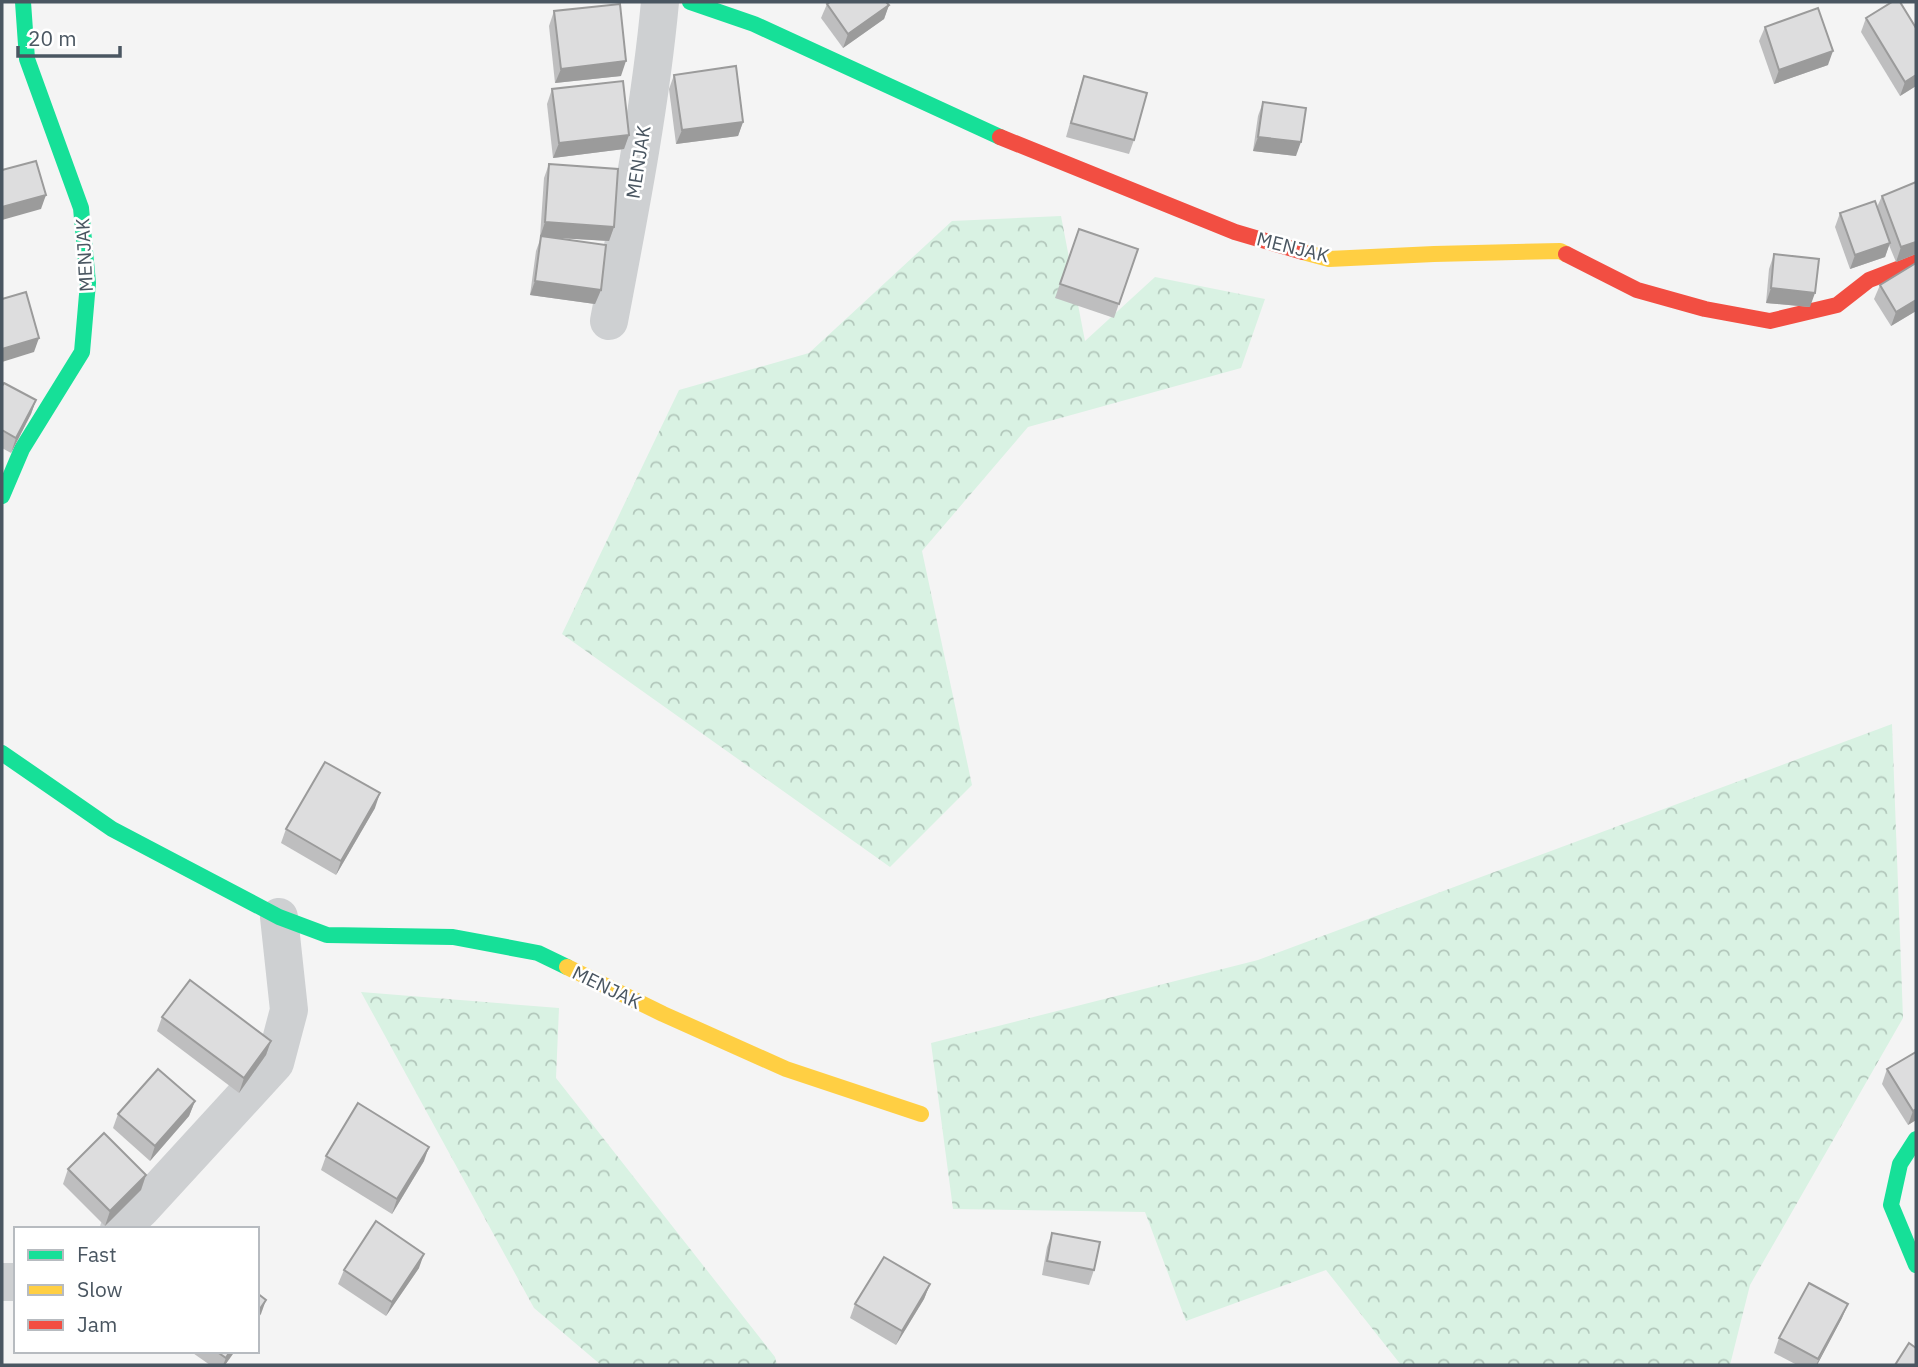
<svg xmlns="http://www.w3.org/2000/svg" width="1918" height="1367" font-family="'IBM Plex Sans',sans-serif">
<defs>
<pattern id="forest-crowns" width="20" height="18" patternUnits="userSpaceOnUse" patternTransform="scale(1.75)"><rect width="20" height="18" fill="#d9f2e3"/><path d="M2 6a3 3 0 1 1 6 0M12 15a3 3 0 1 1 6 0" fill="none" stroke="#b2c7bb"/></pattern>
</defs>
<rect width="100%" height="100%" fill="#f4f4f4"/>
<!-- forest -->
<g fill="url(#forest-crowns)">
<polygon points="1061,216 1085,341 1155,277 1265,299 1241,368 1028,427 922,551 972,785 890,867 562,634 679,390 809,353 952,221"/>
<polygon points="1892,724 1903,1018 1750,1285 1730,1365 1401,1365 1326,1270 1186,1321 1145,1212 953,1209 931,1043 1258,960"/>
<polygon points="361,992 559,1008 556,1078 775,1357 777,1365 601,1365 534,1308"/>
</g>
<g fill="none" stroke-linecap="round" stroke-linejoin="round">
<!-- street -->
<g stroke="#ced0d2" stroke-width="38">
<path d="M609 321C629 215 650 109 660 2"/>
<polyline points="119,1229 141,1209 275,1063 289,1010 279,917"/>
<polyline points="2,1282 16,1282"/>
</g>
<!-- fast -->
<g stroke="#16e098" stroke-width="16">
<polyline points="690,2 754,24 1000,137"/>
<polyline points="2,496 22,449 82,352 88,283 81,208 27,59 23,2"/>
<polyline points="2,753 112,829 279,917 327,935 453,937 538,953 567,967"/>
<polyline points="1916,1139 1900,1164 1891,1205 1916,1265"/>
</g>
<!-- slow -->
<g stroke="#ffcf43" stroke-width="16">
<polyline points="1303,252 1329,259 1434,254 1560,251 1566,254"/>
<polyline points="567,967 663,1014 786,1069 921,1114"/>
</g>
<!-- jam -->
<g stroke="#f24e42" stroke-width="16">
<polyline points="1000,137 1235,232 1303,252"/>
<polyline points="1566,254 1637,290 1705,309 1770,321 1837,305 1869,280 1916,262"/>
</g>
</g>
<!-- wall -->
<g fill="#bebebf">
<polygon points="827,4 889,5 884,19 843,48 821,18"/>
<polygon points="554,11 621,76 555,83 549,26"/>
<polygon points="1866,18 1916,28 1916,86 1900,96 1861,32"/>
<polygon points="1765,27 1828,65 1774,84 1759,41"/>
<polygon points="674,75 743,122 738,136 676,144 669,89"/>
<polygon points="1084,76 1134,140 1129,154 1066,137 1079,91"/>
<polygon points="552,89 629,135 624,149 553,158 547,104"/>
<polygon points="1263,102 1296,156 1253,151 1258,116"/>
<polygon points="549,164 614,227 609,241 549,237 601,290 595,304 530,295 536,251 541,237 540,237 544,178"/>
<polygon points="1882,196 1916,254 1896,262 1889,245 1885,257 1850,269 1835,227 1840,213 1877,207"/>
<polygon points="1079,229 1138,249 1114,318 1055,298"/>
<polygon points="1774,254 1810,307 1766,303 1769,269"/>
<polygon points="1916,263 1916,311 1891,326 1874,299 1880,285"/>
<polygon points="2,386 36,400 31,414 11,453 2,448"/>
<polygon points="375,808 336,875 281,843 286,829"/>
<polygon points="162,1017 271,1041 266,1055 239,1093 157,1031"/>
<polygon points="1916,1052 1916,1120 1908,1125 1882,1084 1887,1069"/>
<polygon points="195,1101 189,1116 150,1161 113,1128 118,1114"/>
<polygon points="326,1156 424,1161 392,1214 321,1170"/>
<polygon points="68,1169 146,1175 141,1190 105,1226 63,1184"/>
<polygon points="1052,1233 1094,1270 1089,1285 1042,1275 1047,1247"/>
<polygon points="419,1268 386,1316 338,1284 344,1270"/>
<polygon points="930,1284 924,1299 896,1345 850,1318 855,1304"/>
<polygon points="1842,1318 1817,1365 1797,1365 1774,1353 1779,1338"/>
<polygon points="190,1351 235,1351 225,1365 210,1365"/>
</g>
<!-- shaded-wall -->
<g fill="#9b9b9b">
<polygon points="889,5 884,19 843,48 848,34"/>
<polygon points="1833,51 1828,65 1774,84 1779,70"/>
<polygon points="626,61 621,76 555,83 561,69"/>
<polygon points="1916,75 1916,86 1900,96 1905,82"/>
<polygon points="743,122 738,136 676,144 682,130"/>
<polygon points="629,135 624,149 553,158 559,143"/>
<polygon points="1258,137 1301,142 1296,156 1253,151"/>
<polygon points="46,195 41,209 2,220 2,207"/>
<polygon points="545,222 614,227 609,241 540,237"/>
<polygon points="1916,242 1916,254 1896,262 1901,247"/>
<polygon points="1890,243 1885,257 1850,269 1855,255"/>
<polygon points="535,281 601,290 595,304 530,295"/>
<polygon points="1771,288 1815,293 1810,307 1766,303"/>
<polygon points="1916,300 1916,311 1891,326 1896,312"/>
<polygon points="39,338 34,352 2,362 2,349"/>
<polygon points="36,400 31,414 11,453 16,438"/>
<polygon points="380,793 375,808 336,875 341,861"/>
<polygon points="271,1041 266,1055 239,1093 244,1078"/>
<polygon points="195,1101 189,1116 150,1161 155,1146"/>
<polygon points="1916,1109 1916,1120 1908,1125 1913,1111"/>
<polygon points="429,1147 424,1161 392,1214 397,1199"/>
<polygon points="146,1175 141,1190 105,1226 110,1211"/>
<polygon points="424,1254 419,1268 386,1316 392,1302"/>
<polygon points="930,1284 924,1299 896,1345 902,1331"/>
<polygon points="266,1300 261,1314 257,1320 257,1313"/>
<polygon points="1848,1304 1842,1318 1817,1365 1816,1365"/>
<polygon points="230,1351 235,1351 225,1365 223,1365 226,1358"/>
</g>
<!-- building -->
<g fill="#ddddde" stroke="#9b9b9b" stroke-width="2">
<polygon points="830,2 886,2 889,5 848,34 827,4"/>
<polygon points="1892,2 1900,2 1916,28 1916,75 1905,82 1866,18"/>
<polygon points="620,4 626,61 561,69 554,11"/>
<polygon points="1818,8 1833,51 1779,70 1765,27"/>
<polygon points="736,66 743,122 682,130 674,75"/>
<polygon points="1084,76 1147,93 1134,140 1071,123"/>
<polygon points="623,81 629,135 559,143 552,89"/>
<polygon points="1263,102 1306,108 1301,142 1258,137"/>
<polygon points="36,161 46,195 2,207 2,170"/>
<polygon points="549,164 618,169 614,227 545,222"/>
<polygon points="1916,182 1916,242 1901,247 1882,196"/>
<polygon points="1875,201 1890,243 1855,255 1840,213"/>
<polygon points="1079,229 1138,249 1119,304 1060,284"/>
<polygon points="541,236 606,245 601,290 535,281"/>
<polygon points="1774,254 1819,259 1815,293 1771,288"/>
<polygon points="1916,263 1916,300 1896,312 1880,285"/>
<polygon points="26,292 39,338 2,349 2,299"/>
<polygon points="4,383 36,400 16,438 2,430 2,386"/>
<polygon points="325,762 380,793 341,861 286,829"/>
<polygon points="190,980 271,1041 244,1078 162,1017"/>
<polygon points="1916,1052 1916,1109 1913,1111 1887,1069"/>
<polygon points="158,1069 195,1101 155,1146 118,1114"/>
<polygon points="358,1103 429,1147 397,1199 326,1156"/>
<polygon points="104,1133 146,1175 110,1211 68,1169"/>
<polygon points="376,1221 424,1254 392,1302 344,1270"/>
<polygon points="1052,1233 1100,1242 1094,1270 1047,1261"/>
<polygon points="884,1257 930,1284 902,1331 855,1304"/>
<polygon points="1809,1283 1848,1304 1818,1359 1779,1338"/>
<polygon points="257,1293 266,1300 257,1313"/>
<polygon points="1909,1343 1916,1348 1916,1365 1895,1365"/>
<polygon points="216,1351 230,1351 226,1358"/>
</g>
<g text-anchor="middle" stroke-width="5" stroke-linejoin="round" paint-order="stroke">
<!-- street labels -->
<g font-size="19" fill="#4a5661" stroke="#fff">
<text transform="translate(638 162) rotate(-81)" y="7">MENJAK</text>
<text transform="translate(1293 247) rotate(14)" y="7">MENJAK</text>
<text transform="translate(84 255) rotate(-93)" y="7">MENJAK</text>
<text transform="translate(607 987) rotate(26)" y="7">MENJAK</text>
</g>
</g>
<!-- border -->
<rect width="1918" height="1367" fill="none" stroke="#4a5661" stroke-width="7"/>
<!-- legend -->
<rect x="14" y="1227" width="245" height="126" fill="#ffffff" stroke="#b7bbc0" stroke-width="2"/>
<rect x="28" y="1250" width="35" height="10" fill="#16e098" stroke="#b7bbc0" stroke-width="2"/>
<text x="77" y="1262" font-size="21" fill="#4a5661">Fast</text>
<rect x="28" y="1285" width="35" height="10" fill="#ffcf43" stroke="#b7bbc0" stroke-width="2"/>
<text x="77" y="1297" font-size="21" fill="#4a5661">Slow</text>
<rect x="28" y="1320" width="35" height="10" fill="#f24e42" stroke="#b7bbc0" stroke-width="2"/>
<text x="77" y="1332" font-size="21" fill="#4a5661">Jam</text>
<!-- scale -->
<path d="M18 46v10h102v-10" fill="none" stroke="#4a5661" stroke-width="3.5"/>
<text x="28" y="46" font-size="21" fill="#4a5661" stroke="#ffffff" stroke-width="5" paint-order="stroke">20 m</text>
</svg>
